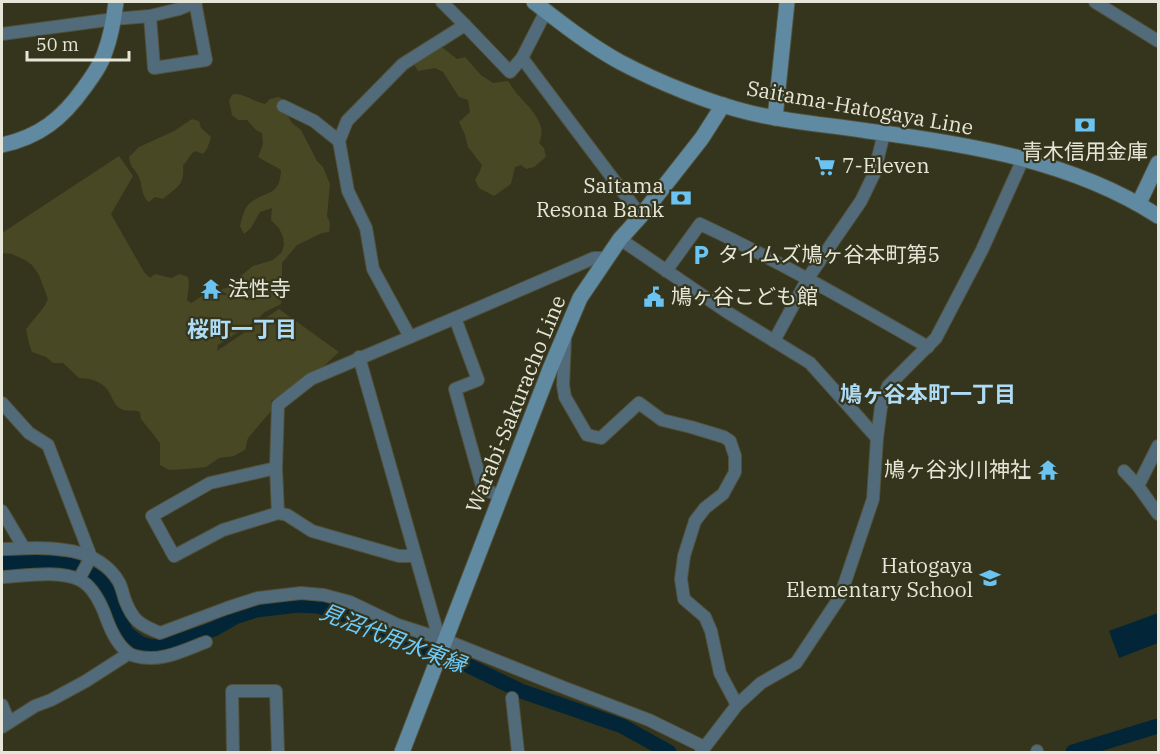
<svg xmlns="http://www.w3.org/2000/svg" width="1160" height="754" font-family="'IBM Plex Serif','Noto Sans JP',serif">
<rect width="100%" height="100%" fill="#35351d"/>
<!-- green -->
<g fill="#484824">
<path d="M442 47 457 59 465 57 481 75 493 83 508 81C512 86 515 92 519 96 531 109 548 125 539 143L544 148 546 157 534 167 526 169 521 165 515 167 511 184 494 196 479 188 475 180 479 173 482 165 468 147 465 135 459 122 470 112 468 100 459 97 443 72 435 68 418 71 414 64 430 52Z"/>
<path d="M233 94C245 93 254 102 265 104L270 99 279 97 290 104 288 116 292 123 301 130 317 161 323 167 330 184 327 216 330 223 329 232 322 233 297 245 282 263V294L281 304 265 312 254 322 218 345 217 351 279 309 339 352 325 365 271 401 272 410 248 438 245 450 234 456 219 458 206 467 185 469 169 470 160 465V443L141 419 140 412C134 409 127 412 121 409 113 405 112 395 107 389 101 381 88 378 79 378L63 363H53L46 357 32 352 29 343 26 329 44 307 48 299 39 275 32 265 25 260 12 254 2 253V233L119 156 133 176 111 214 144 272 150 278 155 274 171 278 180 274 188 277 189 285 187 300 191 303 202 296 232 286 238 278 253 266 273 260 282 252 284 244 283 237 279 228 271 220 272 208 260 212 251 228 244 234 240 226C242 218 244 208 250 203 266 190 280 197 281 170L258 157 263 144 262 133 256 130 247 120H238L232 115 229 100Z"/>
<path d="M192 119 199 121 201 128 211 137 207 149 203 154 195 151C189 155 188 161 183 165 185 185 177 187 163 199L155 197 149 202C140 195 143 184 138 175 133 166 131 169 129 157L139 147 174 131Z"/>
</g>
<!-- water -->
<polygon fill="#022637" points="1158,613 1158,643 1119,658 1109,631"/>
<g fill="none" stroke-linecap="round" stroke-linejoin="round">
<!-- canal -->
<g stroke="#022637" stroke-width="15">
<polyline points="2,563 46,562 71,565 86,571 100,580 109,592 126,633 141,644 153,647 173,643 214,629 235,617 256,610 298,605 318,606 338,612 417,647 467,665 521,691 622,726 669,752"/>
<polyline points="1073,752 1158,726"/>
</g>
<!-- street casing -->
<g stroke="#51513b" stroke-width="14">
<g id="street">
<polyline points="1095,2 1158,41"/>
<polyline points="150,16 154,68 206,60 195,2"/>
<polyline points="465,25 510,72 522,58 546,11"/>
<polyline points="2,34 114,19 150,16 179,9 196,2"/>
<polyline points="522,58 641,216"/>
<polyline points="283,106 314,121 339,141"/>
<polyline points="620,239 727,312 810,363 877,438"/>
<path d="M666 271 700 224C779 261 853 304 928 347"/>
<polyline points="455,318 478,380 455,389 483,489 501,496"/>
<polyline points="410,337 373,269 366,228 348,191 339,141 347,121 403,64 465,25 442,2"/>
<polyline points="565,340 563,385 565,397 587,435 601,438 639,403 662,420 691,427 724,437 730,441 735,456 735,472 723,494 705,508 695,521 684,556 681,579 684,599 705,617 711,631 720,673 737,705"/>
<polyline points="774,341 808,278 861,201 874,174 884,133"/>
<polyline points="359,357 439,638"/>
<polyline points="2,403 29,433 48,445 91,557 79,579"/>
<polyline points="276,468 278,513 287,515 312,531 399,556 415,556"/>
<polyline points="1124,471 1138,486 1158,446"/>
<polyline points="1138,486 1158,514"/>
<polyline points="2,511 24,548"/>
<polyline points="278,513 223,530 174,556 152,516 210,483 276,468 278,405 311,379 455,318 594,258 606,258"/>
<path d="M2 549C42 548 95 542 119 582 122 588 123 594 125 600 133 621 140 625 160 633L227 608 258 598 301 593 324 595 350 602 398 625 445 640 565 688 649 720 704 747"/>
<path d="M2 577C23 576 60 570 80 580 92 586 99 600 104 612 109 626 115 642 127 652 129 654 131 655 135 656 160 663 182 651 206 642"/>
<polyline points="512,698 518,752"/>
<polyline points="2,705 9,722"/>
<polyline points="2,727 35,706 51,700 86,681 128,654"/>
<polyline points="1037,751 1037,752"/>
<polyline points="233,752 232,691 276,691 278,752"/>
<polyline points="701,752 737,705 761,683 796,663 840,597 873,499 877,438 881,407 888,386 936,338 982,250 1023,159"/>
</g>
</g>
<!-- secondary casing -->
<g stroke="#51513b" stroke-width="17">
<g id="secondary">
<path d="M534 2C561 23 589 45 620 62 658 82 709 103 751 113 789 122 829 125 868 131 968 144 1073 161 1158 216"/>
<polyline points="775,118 787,2"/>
<path d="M2 145C39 137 62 119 84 88 92 77 101 65 105 52 111 36 114 18 116 2"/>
<polyline points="1139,203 1158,163"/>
<polyline points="402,752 550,369 580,298 620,239 640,217 702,138 723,105"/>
</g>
</g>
<!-- street -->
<use href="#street" stroke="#526b7a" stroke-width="12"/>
<!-- secondary -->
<use href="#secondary" stroke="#608aa1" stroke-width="15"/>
</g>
<!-- icons -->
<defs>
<g id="bank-bare" transform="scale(1.62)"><path d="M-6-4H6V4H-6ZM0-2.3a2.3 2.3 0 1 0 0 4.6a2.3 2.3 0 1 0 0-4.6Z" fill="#6ac3f1" stroke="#35351d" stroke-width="2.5" paint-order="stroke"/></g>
<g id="supermarket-bare" transform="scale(1.62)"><path d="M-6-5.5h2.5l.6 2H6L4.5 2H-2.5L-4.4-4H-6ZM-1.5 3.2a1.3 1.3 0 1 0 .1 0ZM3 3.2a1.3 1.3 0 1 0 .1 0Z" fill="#6ac3f1" stroke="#35351d" stroke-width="2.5" paint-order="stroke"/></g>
<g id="parking-bare" transform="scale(1.62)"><path d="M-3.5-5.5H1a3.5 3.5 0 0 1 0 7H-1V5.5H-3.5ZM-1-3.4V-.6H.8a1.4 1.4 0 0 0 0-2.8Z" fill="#6ac3f1" stroke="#35351d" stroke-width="2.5" paint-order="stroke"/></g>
<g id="temple-bare" transform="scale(1.62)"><path d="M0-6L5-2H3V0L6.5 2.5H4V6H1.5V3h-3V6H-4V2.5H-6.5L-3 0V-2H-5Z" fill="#6ac3f1" stroke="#35351d" stroke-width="2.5" paint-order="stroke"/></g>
<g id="civic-bare" transform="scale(1.62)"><path d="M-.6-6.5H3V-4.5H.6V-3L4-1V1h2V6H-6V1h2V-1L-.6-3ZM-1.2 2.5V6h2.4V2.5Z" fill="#6ac3f1" stroke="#35351d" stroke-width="2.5" paint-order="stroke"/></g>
<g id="school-bare" transform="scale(1.62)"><path d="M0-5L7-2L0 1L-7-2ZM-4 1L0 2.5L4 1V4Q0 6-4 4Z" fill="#6ac3f1" stroke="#35351d" stroke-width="2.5" paint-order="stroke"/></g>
</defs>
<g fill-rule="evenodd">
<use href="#bank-bare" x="1085" y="125"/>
<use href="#supermarket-bare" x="825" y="166"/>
<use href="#bank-bare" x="681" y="198"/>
<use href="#parking-bare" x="701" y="255"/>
<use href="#temple-bare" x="211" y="289"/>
<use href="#civic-bare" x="654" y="297"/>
<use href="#temple-bare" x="1048" y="470"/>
<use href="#school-bare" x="990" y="578"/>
</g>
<g text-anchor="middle" stroke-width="4.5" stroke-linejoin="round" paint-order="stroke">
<!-- street labels -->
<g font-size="21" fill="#e5e6d7" stroke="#35351d">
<text transform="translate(860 108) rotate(10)" y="7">Saitama-Hatogaya Line</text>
<text transform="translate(516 404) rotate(-68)" y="7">Warabi-Sakuracho Line</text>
</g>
<!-- poi labels -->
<g font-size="21" fill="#e5e6d7" stroke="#35351d" text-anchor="start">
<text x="1085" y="159" text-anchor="middle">青木信用金庫</text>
<text x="842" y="173">7-Eleven</text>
<text x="664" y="193" text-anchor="end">Saitama<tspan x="664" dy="24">Resona Bank</tspan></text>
<text x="718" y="262">タイムズ鳩ヶ谷本町第5</text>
<text x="228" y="296">法性寺</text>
<text x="671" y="304">鳩ヶ谷こども館</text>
<text x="1031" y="477" text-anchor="end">鳩ヶ谷氷川神社</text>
<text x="973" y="573" text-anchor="end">Hatogaya<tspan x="973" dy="24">Elementary School</tspan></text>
</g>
<!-- neighbourhood labels -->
<g font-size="22" font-weight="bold" fill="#aedcf6" stroke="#35351d">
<text x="242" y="337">桜町一丁目</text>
<text x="928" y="402">鳩ヶ谷本町一丁目</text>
</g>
<!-- water labels -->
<g font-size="22" font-style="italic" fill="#6bccfd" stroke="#35351d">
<text transform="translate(393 638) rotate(21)" y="8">見沼代用水東縁</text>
</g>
</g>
<!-- border -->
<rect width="1160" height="754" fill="none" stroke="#e5e6d7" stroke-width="6"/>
<!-- scale -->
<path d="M27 51v9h102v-9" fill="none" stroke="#e5e6d7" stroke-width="3"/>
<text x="36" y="51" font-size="18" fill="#e5e6d7" stroke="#35351d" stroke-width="4.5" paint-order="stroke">50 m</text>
</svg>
